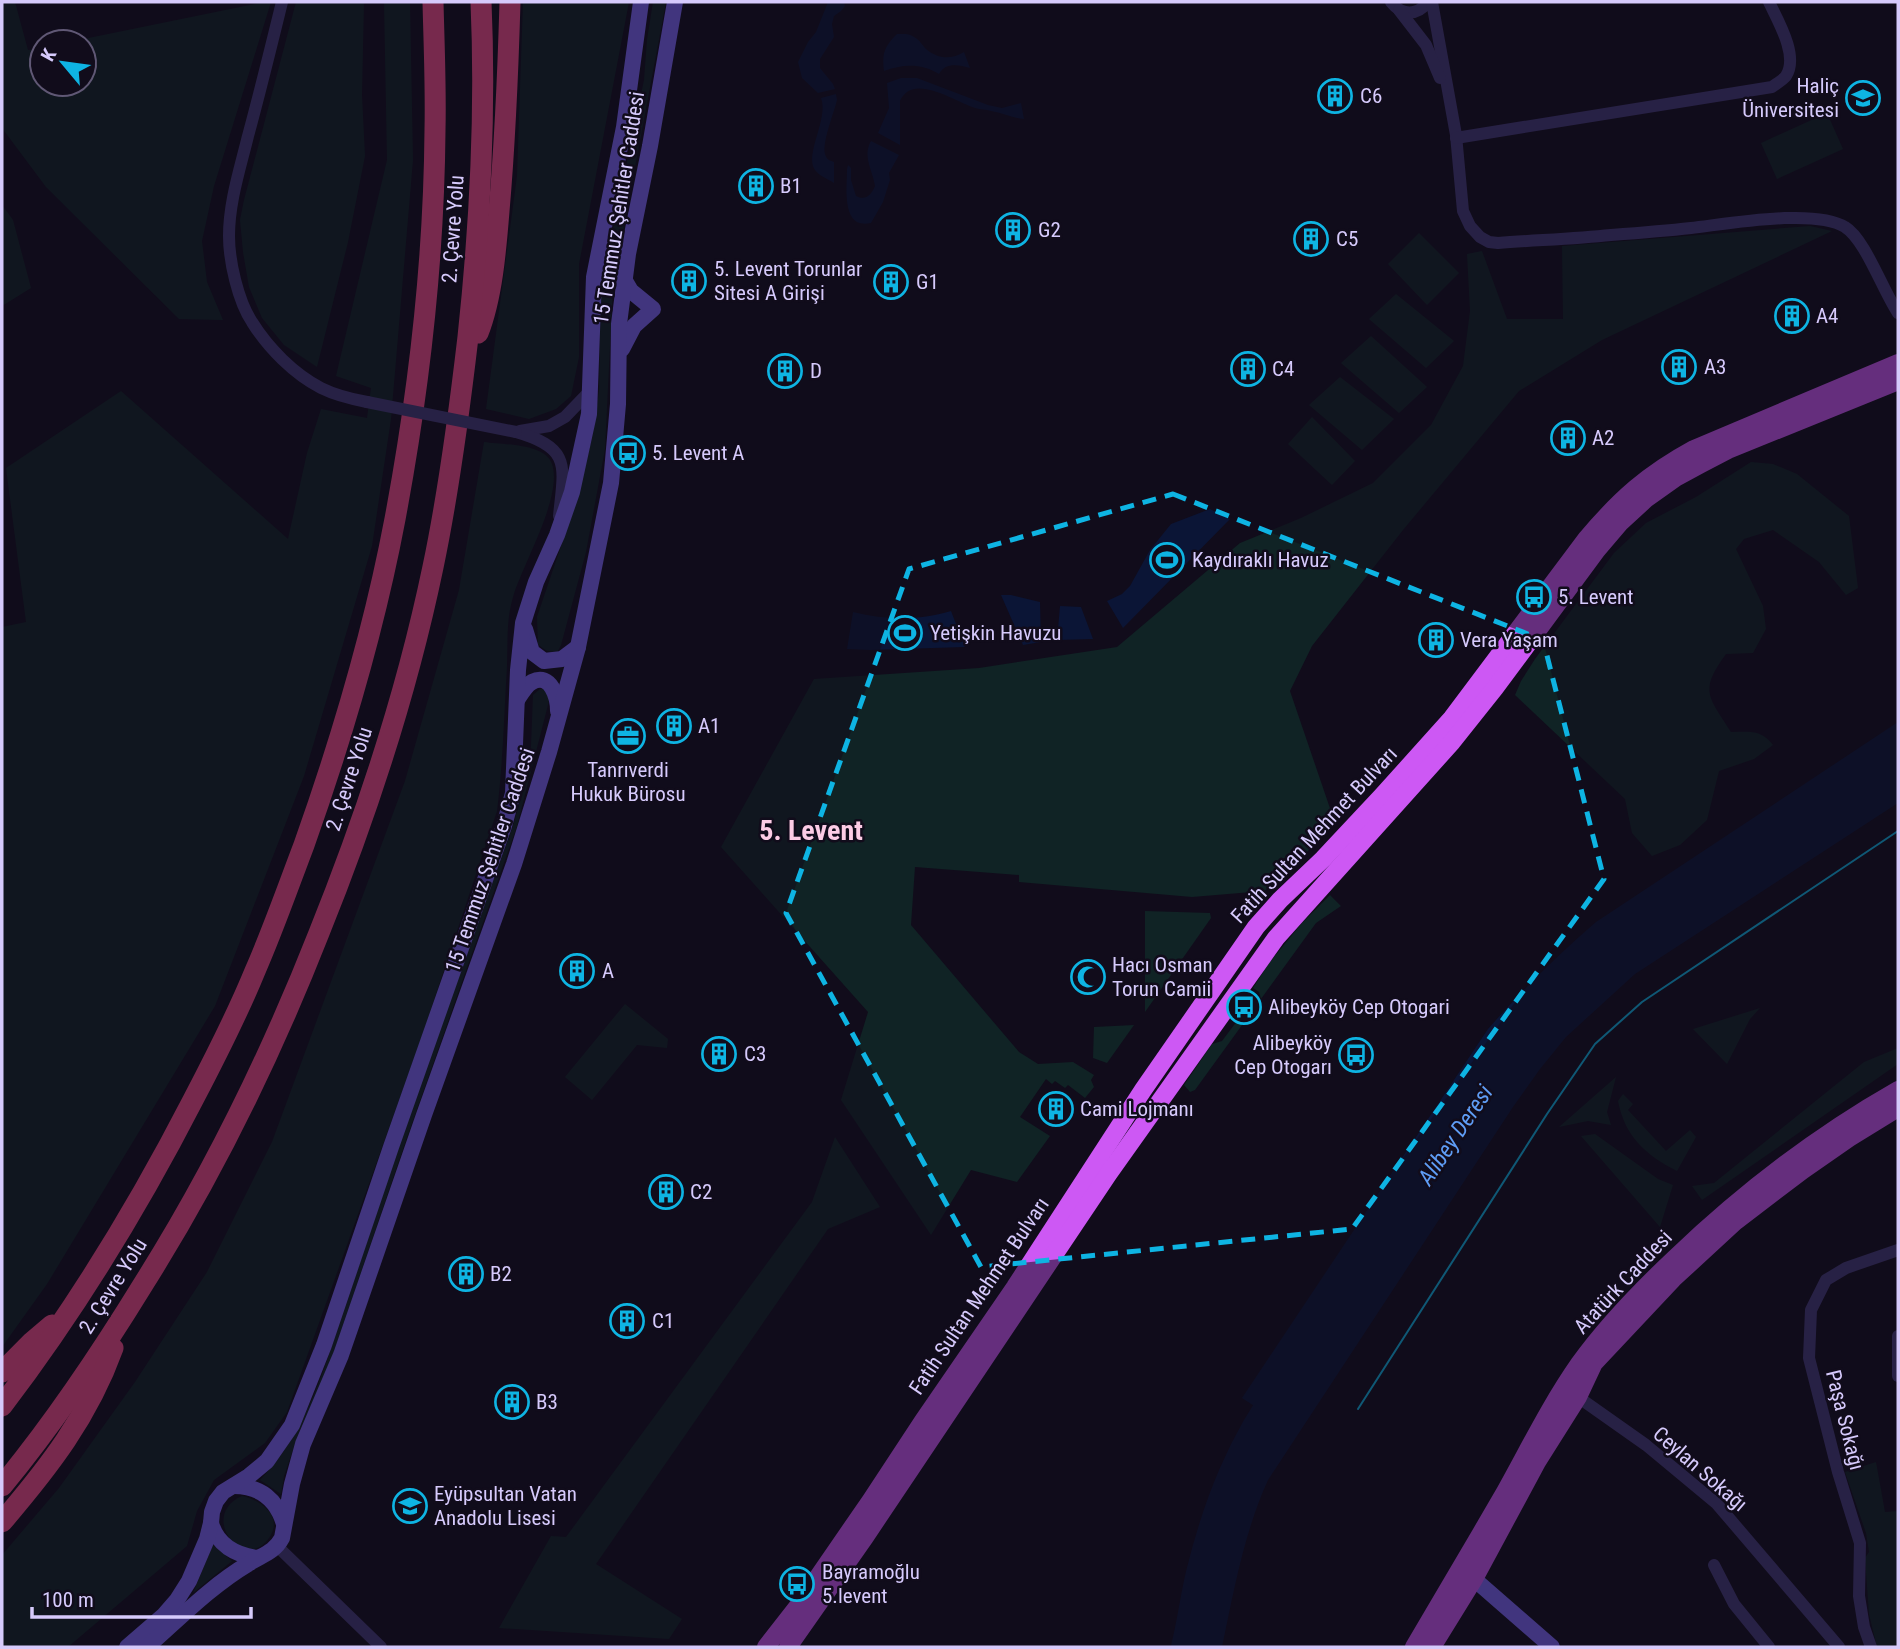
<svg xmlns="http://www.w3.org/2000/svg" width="1900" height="1649" font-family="'Roboto Condensed',sans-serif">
<rect width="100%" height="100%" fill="#110c1b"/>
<!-- green -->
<g fill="#102325">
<polygon points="2,2 15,2 28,50 42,48 42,84 84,84 84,42 69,42 264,2 271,2 214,186 202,241 207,282 223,320 179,319 46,187 2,128"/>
<polygon points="296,2 364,2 362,95 365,156 348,242 317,367 284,345 262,318 249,287 243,252 240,220 244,200"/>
<polygon points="384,2 410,2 413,160 391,419 372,546 304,776 215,1006 47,1284 2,1347 2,627 26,622 6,468 121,391 288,539 307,453 321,409 367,418 371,388 336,376 387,160"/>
<polygon points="523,2 629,2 579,264 579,357 571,396 556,409 529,419 486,409 517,176"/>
<polygon points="653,2 666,2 614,279 603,277 644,80 647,40"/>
<polygon points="1827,113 1843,149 1777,179 1761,143"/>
<polygon points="2,205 13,220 31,288 2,306"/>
<polygon points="1810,226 1832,231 1602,340 1519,391 1403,530 1312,646 1290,691 1334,820 1287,876 1264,891 1192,897 1019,882 1019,875 915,867 911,925 1019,1052 1038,1064 1073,1062 1094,1075 1091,1080 1094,1087 1085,1098 1068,1085 1065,1088 1055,1081 1052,1084 1046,1079 1020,1117 1050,1136 1017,1182 971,1170 931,1235 841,1100 868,1012 721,847 814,679 979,668 1117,647 1240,543 1301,518 1373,483 1431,425 1463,366 1470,311 1467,254 1482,251 1507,319 1563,319 1562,246"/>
<polygon points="1419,233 1459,273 1427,305 1388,264"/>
<path d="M601 282 613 284 605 449 586 552 561 645 558 651C549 653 544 650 538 644L537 617 577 499 593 434 599 391Z"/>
<polygon points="1396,294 1454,341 1426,368 1369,319"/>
<polygon points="1371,336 1427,387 1399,413 1341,363"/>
<polygon points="1340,377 1394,419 1362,450 1309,405"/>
<polygon points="1312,417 1355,461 1332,485 1288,444"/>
<path d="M484 442C502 445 545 443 552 464 563 497 523 563 513 597 506 620 508 642 507 666 504 714 503 763 497 811L422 1036 287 1412 265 1443 214 1480 197 1511 187 1546 68 1647H2V1555L59 1488 135 1382 207 1272 272 1142 405 781 459 590Z"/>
<path d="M1751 462 1773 464 1797 474 1849 516 1858 588 1846 595 1819 562 1773 530 1744 539 1736 549 1763 606 1766 629 1753 653 1726 654C1699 691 1708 696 1731 732 1749 732 1761 729 1773 745L1754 759 1719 771 1707 820 1680 845 1652 856 1632 833 1625 799 1515 695 1521 681 1535 659 1614 553 1646 523 1696 497Z"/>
<path d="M540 689H544L550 697 517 826 404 1146 327 1372 299 1432 284 1476 281 1494 260 1480C305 1435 324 1369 344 1311 363 1255 380 1200 399 1145 436 1038 475 932 513 826L527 776 531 746 533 695Z"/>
<polygon points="1330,895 1341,906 1316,923 1195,1090 1190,1092 1184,1085 1212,1044 1222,1041 1252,1001 1258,1003 1261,999 1259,992 1253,988 1269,963 1302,923"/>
<polygon points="1145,911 1210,913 1211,918 1145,1012"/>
<polygon points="625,1004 668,1039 667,1048 637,1045 592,1100 565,1077"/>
<polygon points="1760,1008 1750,1019 1727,1064 1693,1029"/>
<polygon points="1134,1025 1107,1063 1093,1058 1094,1027"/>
<polygon points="1898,1048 1898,1064 1702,1200 1692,1186 1714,1183 1864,1062"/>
<polygon points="1616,1077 1607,1112 1611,1125 1588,1121 1559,1127"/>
<path d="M1623 1094 1633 1104 1628 1110 1666 1151 1690 1130 1696 1137 1677 1171C1646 1155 1625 1137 1618 1101Z"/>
<polygon points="1595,1134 1658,1179 1673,1185 1660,1227 1581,1136"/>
<polygon points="835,1137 880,1207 828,1229 596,1564 682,1619 669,1639 499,1628 551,1536 566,1537 812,1202"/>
<polygon points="1876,1462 1885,1512 1898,1511 1898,1647 1877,1647 1869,1614 1865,1558 1869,1552 1866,1533 1845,1472"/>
<path d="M242 1496C261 1500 284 1517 269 1538 243 1574 198 1515 242 1496Z"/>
<polygon points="213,1545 232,1561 193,1593"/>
</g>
<!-- water -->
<g fill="#0b1536">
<polygon points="828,2 844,2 845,6 841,11 834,16 832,24 834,37 820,59 820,68 833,84 835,89 818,93 802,78 798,62 808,42 816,32"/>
<path d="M897 34C903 34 909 33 914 37 920 40 922 45 926 49 938 59 951 60 964 52L970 68C958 65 946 62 939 74 921 63 903 64 884 71 882 53 884 47 897 34Z"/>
<path d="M901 78H917L988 105 1002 108 1021 103 1024 119C1012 118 1003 113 991 111 986 109 980 110 975 108 955 102 913 72 900 101V145L878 133 889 108 887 83Z"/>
<path d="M836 94 837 100C834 113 822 142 825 154 827 160 829 160 834 162V183C828 179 819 176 815 170 804 154 829 119 821 98Z"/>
<path d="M871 141 899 155 889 173 890 180 883 202 871 223C841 230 847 188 847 169L848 165 851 168V180L856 196C866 201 871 195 875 186 873 171 862 156 871 141Z"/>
<polygon points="1210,509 1230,519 1123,628 1107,601 1122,594 1130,586 1150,550 1171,524"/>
<polygon points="1001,595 1011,595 1040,602 1041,642 1023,645"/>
<polygon points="1060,606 1081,607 1093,639 1057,640"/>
<path d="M951 611 965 647 870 650 847 649 853 612C887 620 917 621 951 611Z"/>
<path d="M1898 722V803L1635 974 1566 1037 1540 1069 1513 1107 1268 1480C1244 1533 1234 1590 1222 1647H1194C1209 1581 1222 1512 1253 1450 1259 1439 1267 1429 1274 1419L1242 1398 1488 1029C1522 990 1558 955 1596 922Z"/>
</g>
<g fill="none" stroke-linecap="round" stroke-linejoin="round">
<!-- river -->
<path stroke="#0b1536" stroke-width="26" d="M1184 1647C1190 1623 1193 1598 1199 1573 1216 1504 1241 1440 1284 1383"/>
<!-- street -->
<g stroke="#443a78" stroke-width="12">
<path d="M282 2C271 47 260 92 248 136 240 169 229 202 229 236 229 261 238 301 252 322 268 348 294 374 321 388 335 395 351 399 367 402"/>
<path d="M1391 2C1402 16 1417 16 1428 2"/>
<path d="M1432 2 1456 135 1463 211 1470 226 1480 237 1489 242 1498 243C1536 240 1574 239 1611 235 1638 233 1664 231 1691 228 1727 224 1815 208 1845 227 1865 239 1883 291 1898 313"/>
<polyline points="1399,10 1426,45 1440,78"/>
<path d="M1456 138 1772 87C1776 84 1783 80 1786 76 1799 56 1778 21 1769 2"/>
<polyline points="520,431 549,426 565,417 591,390"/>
<path d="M516 432C572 448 564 466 559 516"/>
<polyline points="1898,1336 1898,1376"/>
<polyline points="1578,1397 1646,1445 1717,1504 1839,1647"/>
<polyline points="277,1546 381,1647"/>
<polyline points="1714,1565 1734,1604 1769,1647"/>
<polyline points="1871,1647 1864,1627 1859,1596 1860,1543 1838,1472 1809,1358 1811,1310 1826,1280 1846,1268 1898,1250"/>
</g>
<!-- secondary -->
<g stroke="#7c67f5" stroke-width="16">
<polyline points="622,349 634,326 653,309 631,291 624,279"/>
<polyline points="525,629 532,652 544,661 562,659 578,647"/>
<path d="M517 700C521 694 526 685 532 682 551 672 558 698 558 711"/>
<path d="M234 1486C261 1486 277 1500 284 1524"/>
<path d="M211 1523C217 1545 236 1555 257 1558"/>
<polyline points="1474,1579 1552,1647"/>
<polyline points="127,1647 164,1615 177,1600 189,1581 207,1539 211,1523 212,1512 216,1501 223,1492 249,1476 267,1461 292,1425 324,1345 391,1147 504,826 513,793 518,670 523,623 536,582 557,535 572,492 589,414 594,277 624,127 641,2"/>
<path d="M147 1647C179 1619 211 1586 248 1564 261 1555 274 1553 282 1538L292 1484 303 1444 341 1355 424 1115 514 864 549 752 578 647 611 483 618 404 619 324 628 254 650 146 675 2"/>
</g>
<!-- primary -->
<g stroke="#cd58f4" stroke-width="18">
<path d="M766 1647 798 1606 871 1500 923 1421 1015 1287 1143 1090 1256 927 1280 900 1323 859 1382 796 1452 718 1587 538C1620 499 1648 474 1694 449L1898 363"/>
<polyline points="788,1647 865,1537 1109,1173 1276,938 1452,742 1495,688 1597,550 1620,523 1646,499 1677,477 1701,464 1728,450 1898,381"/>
<path d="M1414 1647C1444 1596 1475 1544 1505 1492 1529 1449 1551 1404 1579 1364 1607 1325 1640 1291 1675 1258 1742 1194 1817 1136 1898 1090"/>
<polyline points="1432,1647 1474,1579 1537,1462 1578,1397 1594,1363 1673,1279 1736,1221 1803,1170 1849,1138 1898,1108"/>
</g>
<!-- highway -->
<g stroke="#f44d89" stroke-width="21">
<path d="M478 333C492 298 496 249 499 211 505 142 508 72 510 2"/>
<polyline points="2,1372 32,1342 52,1325"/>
<path d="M2 1406C75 1310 138 1207 193 1100 215 1058 237 1015 255 971 273 930 288 887 304 845 342 738 374 630 395 519 419 391 434 260 435 130 436 87 434 44 433 2"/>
<path d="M2 1486C55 1422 101 1353 144 1283 214 1172 271 1055 319 933 367 814 407 692 433 567 449 491 459 414 468 337 480 225 486 114 481 2"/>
<path d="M2 1522C49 1467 88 1417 113 1348"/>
</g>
<!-- tram -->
<polyline stroke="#0eb4e3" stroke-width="2" points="1358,1409 1547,1114 1595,1044 1642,1002 1898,831"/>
<!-- street-bridge -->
<polyline stroke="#443a78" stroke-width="12" points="367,402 516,432"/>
</g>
<!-- marked area -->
<path d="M0 0H1900V1649H0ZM1173 494 1543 640 1604 879 1352 1229 981 1267 786 913 909 569Z" fill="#110c1b" fill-opacity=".55" fill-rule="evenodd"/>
<path fill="none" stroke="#0eb4e3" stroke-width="5" stroke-dasharray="14 9" stroke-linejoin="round" d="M1173 494 1543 640 1604 879 1352 1229 981 1267 786 913 909 569Z"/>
<!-- icons -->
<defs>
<g id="building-ring" transform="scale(1.75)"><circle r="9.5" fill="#110c1b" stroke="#0eb4e3" stroke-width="1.5"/><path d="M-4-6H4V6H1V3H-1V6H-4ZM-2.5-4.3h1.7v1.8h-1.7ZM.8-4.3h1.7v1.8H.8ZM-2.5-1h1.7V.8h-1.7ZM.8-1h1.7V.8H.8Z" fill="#0eb4e3"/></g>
<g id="university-ring" transform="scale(1.75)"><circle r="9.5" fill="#110c1b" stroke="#0eb4e3" stroke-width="1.5"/><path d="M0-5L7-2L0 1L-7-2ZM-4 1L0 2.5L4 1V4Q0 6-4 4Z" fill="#0eb4e3"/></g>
<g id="bus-ring" transform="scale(1.75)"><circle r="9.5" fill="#110c1b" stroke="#0eb4e3" stroke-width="1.5"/><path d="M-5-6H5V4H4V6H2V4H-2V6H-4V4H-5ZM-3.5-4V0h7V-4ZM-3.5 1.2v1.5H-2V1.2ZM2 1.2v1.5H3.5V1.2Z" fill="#0eb4e3"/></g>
<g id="stadium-ring" transform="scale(1.75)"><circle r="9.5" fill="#110c1b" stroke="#0eb4e3" stroke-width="1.5"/><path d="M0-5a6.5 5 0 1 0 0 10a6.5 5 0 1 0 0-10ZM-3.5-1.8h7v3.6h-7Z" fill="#0eb4e3"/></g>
<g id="office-ring" transform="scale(1.75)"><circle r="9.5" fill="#110c1b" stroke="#0eb4e3" stroke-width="1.5"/><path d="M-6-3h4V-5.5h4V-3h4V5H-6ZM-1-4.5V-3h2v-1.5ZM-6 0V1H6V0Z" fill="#0eb4e3"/></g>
<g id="mosque-ring" transform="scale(1.75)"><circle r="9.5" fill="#110c1b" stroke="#0eb4e3" stroke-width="1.5"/><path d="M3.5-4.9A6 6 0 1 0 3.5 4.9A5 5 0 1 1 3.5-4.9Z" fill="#0eb4e3"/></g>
<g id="school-ring" transform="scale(1.75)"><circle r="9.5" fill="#110c1b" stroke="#0eb4e3" stroke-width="1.5"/><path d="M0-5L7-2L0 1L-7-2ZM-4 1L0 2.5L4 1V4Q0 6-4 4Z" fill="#0eb4e3"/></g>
</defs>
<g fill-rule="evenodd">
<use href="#building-ring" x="1335" y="96"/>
<use href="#university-ring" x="1863" y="98"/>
<use href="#building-ring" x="756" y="186"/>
<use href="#building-ring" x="1013" y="230"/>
<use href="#building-ring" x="1311" y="239"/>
<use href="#building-ring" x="689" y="281"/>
<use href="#building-ring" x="891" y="282"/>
<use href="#building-ring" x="1792" y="316"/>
<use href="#building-ring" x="1679" y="367"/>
<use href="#building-ring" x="1248" y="369"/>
<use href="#building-ring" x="785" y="371"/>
<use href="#building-ring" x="1568" y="438"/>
<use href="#bus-ring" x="628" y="453"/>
<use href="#stadium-ring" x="1167" y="560"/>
<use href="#bus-ring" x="1534" y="597"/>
<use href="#stadium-ring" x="905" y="633"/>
<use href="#building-ring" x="1436" y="640"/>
<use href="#building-ring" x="674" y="726"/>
<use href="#office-ring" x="628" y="736"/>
<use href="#building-ring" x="577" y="971"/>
<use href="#mosque-ring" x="1088" y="977"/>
<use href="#bus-ring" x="1244" y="1007"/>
<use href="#building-ring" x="719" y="1054"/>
<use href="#bus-ring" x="1356" y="1055"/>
<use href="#building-ring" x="1056" y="1109"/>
<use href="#building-ring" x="666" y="1192"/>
<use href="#building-ring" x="466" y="1274"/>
<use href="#building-ring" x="627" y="1321"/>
<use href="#building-ring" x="512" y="1402"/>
<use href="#school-ring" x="410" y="1506"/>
<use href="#bus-ring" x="797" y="1584"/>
</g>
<g text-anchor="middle" stroke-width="5" stroke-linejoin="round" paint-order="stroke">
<!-- poi labels -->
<g font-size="21" fill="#d6cafc" stroke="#110c1b" text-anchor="start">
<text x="1839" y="93" text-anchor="end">Haliç<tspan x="1839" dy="24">Üniversitesi</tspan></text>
<text x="1360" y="103">C6</text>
<text x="780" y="193">B1</text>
<text x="1038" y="237">G2</text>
<text x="1336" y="246">C5</text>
<text x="714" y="276">5. Levent Torunlar<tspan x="714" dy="24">Sitesi A Girişi</tspan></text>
<text x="916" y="289">G1</text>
<text x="1816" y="323">A4</text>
<text x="1704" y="374">A3</text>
<text x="1272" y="376">C4</text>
<text x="810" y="378">D</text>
<text x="1592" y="445">A2</text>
<text x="652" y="460">5. Levent A</text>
<text x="1192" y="567">Kaydıraklı Havuz</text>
<text x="1558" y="604">5. Levent</text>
<text x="930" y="640">Yetişkin Havuzu</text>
<text x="1460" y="647">Vera Yaşam</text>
<text x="698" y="733">A1</text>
<text x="628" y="777" text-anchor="middle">Tanrıverdi<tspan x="628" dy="24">Hukuk Bürosu</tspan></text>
<text x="1112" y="972">Hacı Osman<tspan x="1112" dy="24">Torun Camii</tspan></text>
<text x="602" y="978">A</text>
<text x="1268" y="1014">Alibeyköy Cep Otogari</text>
<text x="1332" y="1050" text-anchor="end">Alibeyköy<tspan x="1332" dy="24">Cep Otogarı</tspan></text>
<text x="744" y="1061">C3</text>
<text x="1080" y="1116">Cami Lojmanı</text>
<text x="690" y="1199">C2</text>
<text x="490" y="1281">B2</text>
<text x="652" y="1328">C1</text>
<text x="536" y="1409">B3</text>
<text x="434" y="1501">Eyüpsultan Vatan<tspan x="434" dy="24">Anadolu Lisesi</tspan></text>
<text x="822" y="1579">Bayramoğlu<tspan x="822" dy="24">5.levent</tspan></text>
</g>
<!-- street labels -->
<g font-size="21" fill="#d6cafc" stroke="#110c1b">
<text transform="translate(619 208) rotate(-81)" y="7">15 Temmuz Şehitler Caddesi</text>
<text transform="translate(453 229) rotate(-86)" y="7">2. Çevre Yolu</text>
<text transform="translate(349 779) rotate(-72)" y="7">2. Çevre Yolu</text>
<text transform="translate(1314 835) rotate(-47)" y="7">Fatih Sultan Mehmet Bulvarı</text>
<text transform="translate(490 860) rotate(-71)" y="7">15 Temmuz Şehitler Caddesi</text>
<text transform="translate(1623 1282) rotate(-47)" y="7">Atatürk Caddesi</text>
<text transform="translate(113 1286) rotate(-58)" y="7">2. Çevre Yolu</text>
<text transform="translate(979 1296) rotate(-56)" y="7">Fatih Sultan Mehmet Bulvarı</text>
<text transform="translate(1845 1420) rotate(76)" y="7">Paşa Sokağı</text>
<text transform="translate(1700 1469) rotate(41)" y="7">Ceylan Sokağı</text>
</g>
<!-- water labels -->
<g font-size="23" font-style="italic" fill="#5f9df5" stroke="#110c1b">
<text transform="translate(1455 1135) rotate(-56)" y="8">Alibey Deresi</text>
</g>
<!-- district labels -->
<g font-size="28" font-weight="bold" fill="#fccce5" stroke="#110c1b">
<text x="811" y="840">5. Levent</text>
</g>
</g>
<!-- border -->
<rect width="1900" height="1649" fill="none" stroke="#d6cafc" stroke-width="7"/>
<!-- north arrow -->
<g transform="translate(63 63) rotate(299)"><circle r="33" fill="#110c1b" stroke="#605875" stroke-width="2"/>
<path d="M0-5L12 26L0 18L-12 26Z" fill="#0eb4e3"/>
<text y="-10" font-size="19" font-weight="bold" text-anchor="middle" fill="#d6cafc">K</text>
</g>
<!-- scale -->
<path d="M32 1607v10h219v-10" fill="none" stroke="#d6cafc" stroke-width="3.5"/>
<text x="42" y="1607" font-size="21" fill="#d6cafc" stroke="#110c1b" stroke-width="5" paint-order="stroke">100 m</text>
</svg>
